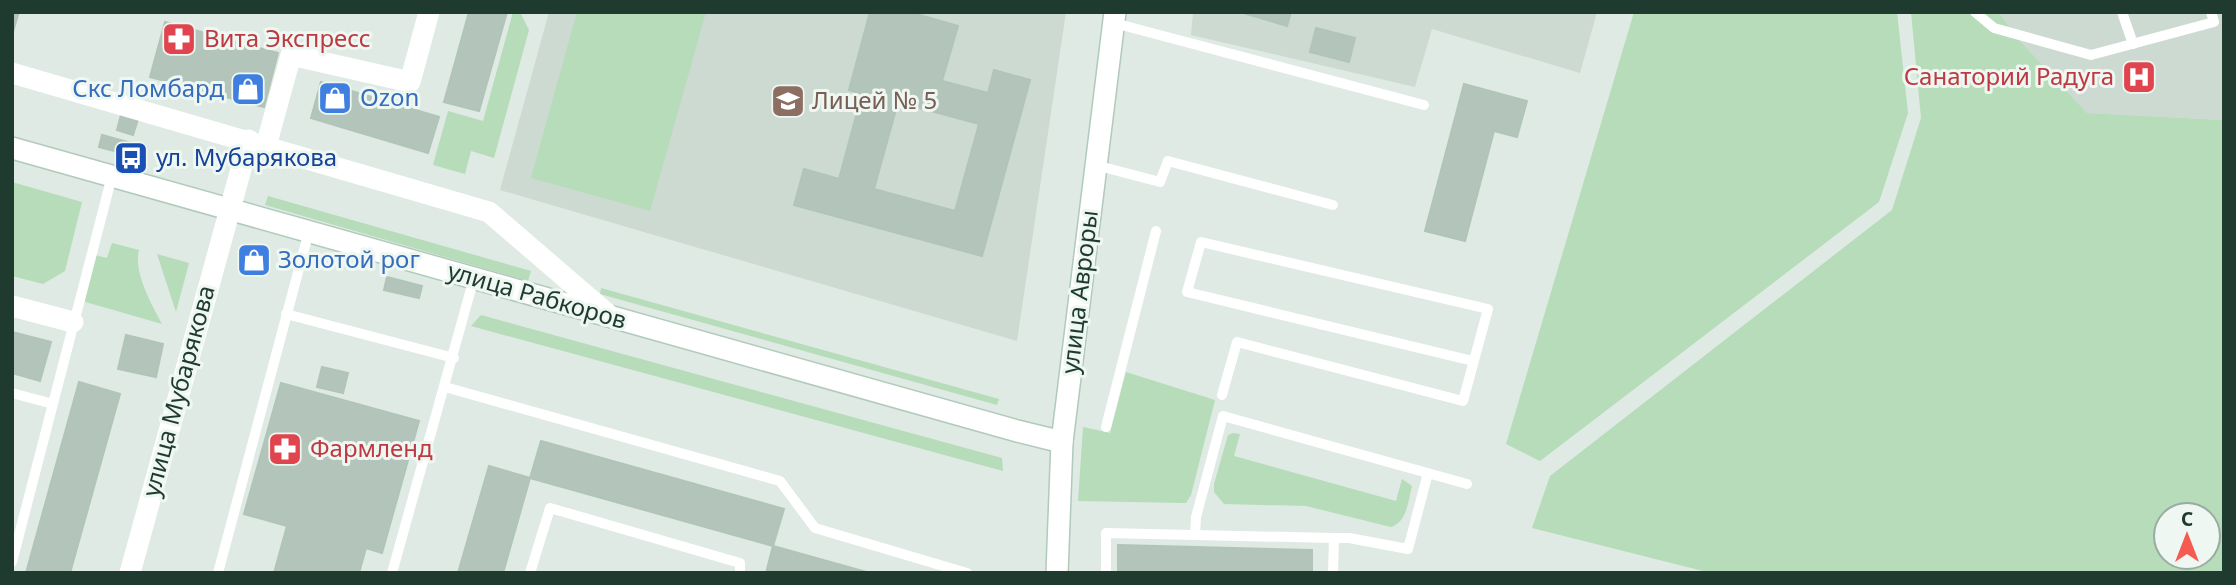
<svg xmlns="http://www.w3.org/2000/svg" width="2236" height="585" font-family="'Noto Sans',sans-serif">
<rect width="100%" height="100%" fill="#deeae3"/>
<!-- built -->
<g fill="#ccdad1">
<polygon points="549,12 1066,12 1017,341 500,190"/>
<polygon points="1193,12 1597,12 1580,73 1432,29 1415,87 1191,35"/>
<polygon points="1998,12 2224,12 2224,120 2087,113 2021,42"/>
</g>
<!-- green -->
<g fill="#b6dcb9" fill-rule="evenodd">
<polygon points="513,12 520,12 529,30 494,158 471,151 465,174 433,165 448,111 483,121"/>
<polygon points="577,12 706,12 650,211 531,178"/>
<polygon points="1634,12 1897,12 1908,113 1879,202 1540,461 1506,444"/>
<path d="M1911 12H1998L2021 42 2087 113 2224 120V573H1711L1532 528 1550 476 1892 210 1921 118ZM2166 515H2208V557H2166Z"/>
<polygon points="12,182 82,202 65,271 43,284 12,276"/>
<polygon points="268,196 531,271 528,281 265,205"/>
<path d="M112 243 139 250C133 272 152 305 162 324L82 301 95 255 107 258Z"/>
<polygon points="157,254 189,263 176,312"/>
<polygon points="601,288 999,399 997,405 600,294"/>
<polygon points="481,315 1002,458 1003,471 471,326"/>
<polygon points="1126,372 1215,400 1191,495 1186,503 1078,501 1083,427 1110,433"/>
<path d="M1233 433 1240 434 1234 456 1396 501 1402 479 1412 486C1408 502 1407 522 1391 527L1306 506 1224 504 1214 492V484L1228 435Z"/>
</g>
<!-- building -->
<g fill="#b3c5bb" stroke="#b1c4b8" stroke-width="2" fill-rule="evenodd">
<polygon points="469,12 507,12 479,111 444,102"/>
<path d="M870 12H909L958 26 942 81 988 93 994 70 1030 80 982 256 794 205 804 169 839 179 862 94 849 90ZM898 102 979 124 955 211 874 189Z"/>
<polygon points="1240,12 1291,12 1287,26"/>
<polygon points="12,13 18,15 12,35"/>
<polygon points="165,22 278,53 264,107 150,77"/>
<polygon points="1316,28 1355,38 1349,62 1310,52"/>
<polygon points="321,82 439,117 428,153 311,118"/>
<polygon points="1464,84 1527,101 1517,137 1494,131 1465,241 1425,231"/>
<polygon points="122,111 139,116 133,135 117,130"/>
<polygon points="102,135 146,147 142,158 99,147"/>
<polygon points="387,277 422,286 419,298 384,290"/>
<polygon points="12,332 51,342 40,381 12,373"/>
<polygon points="126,335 163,344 156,377 118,369"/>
<polygon points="322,367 348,373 343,393 317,387"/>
<polygon points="79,382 120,394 70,573 26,573"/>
<polygon points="281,383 419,421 382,553 366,548 359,573 274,573 287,526 244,514"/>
<polygon points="541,441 784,509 773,546 530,478"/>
<polygon points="489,466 530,478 503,573 458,573"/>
<polygon points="1118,545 1312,550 1312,573 1118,573"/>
<polygon points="773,546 870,573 766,573"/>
</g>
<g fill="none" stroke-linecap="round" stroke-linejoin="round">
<!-- secondary casing -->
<g stroke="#b1cabc" stroke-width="24">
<g id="secondary">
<polyline points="12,148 1017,431 1062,442"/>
<polyline points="1057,573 1062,442 1115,12"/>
</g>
</g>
<!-- lane -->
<g stroke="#fff" stroke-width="10">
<polyline points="1975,12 1994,28 2091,55 2214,22 2211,12"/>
<polyline points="2122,12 2133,44"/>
<polyline points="1114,23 1424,105"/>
<polyline points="1095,165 1160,182 1168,161 1333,205"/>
<polyline points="286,314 454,358"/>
<polyline points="445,387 780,481 815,528 967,573"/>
<polyline points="12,393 53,404"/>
<polyline points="1222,395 1237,342 1463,401 1488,309 1201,242 1187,292 1473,361"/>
<polyline points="1106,427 1156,231"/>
<polyline points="1195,535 1196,517 1223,416 1467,484"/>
<polyline points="1334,538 1349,538 1408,549 1428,473"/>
<polyline points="12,562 112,176"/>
<polyline points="218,573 309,231"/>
<polyline points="392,573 474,278"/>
<polyline points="530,573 550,508 740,563 740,573"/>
<polyline points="1106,573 1106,533 1334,538 1333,573"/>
</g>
<!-- street -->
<g stroke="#fff" stroke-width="21">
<polyline points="12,73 489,212 611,317"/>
<polyline points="266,146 291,55 410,82 429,12"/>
<polyline points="12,306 73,322"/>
<polyline points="130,573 249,140"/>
</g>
<!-- secondary -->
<use href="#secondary" stroke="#fff" stroke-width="21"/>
</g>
<!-- icons -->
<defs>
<g id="pharmacy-square" transform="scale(1.75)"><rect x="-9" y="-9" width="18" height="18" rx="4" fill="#e0444e" stroke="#eef7f1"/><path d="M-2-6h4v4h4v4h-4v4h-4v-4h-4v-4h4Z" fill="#fff"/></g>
<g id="hospital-square" transform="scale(1.75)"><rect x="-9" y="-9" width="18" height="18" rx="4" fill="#e0444e" stroke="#eef7f1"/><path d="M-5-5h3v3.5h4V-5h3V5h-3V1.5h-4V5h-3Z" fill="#fff"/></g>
<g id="shop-square" transform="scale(1.75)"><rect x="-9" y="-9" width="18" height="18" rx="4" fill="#3f7fe0" stroke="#eef7f1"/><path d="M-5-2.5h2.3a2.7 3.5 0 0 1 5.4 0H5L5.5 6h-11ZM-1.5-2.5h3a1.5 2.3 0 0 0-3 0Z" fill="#fff"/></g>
<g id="school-square" transform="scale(1.75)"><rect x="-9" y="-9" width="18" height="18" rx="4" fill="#8d6e63" stroke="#eef7f1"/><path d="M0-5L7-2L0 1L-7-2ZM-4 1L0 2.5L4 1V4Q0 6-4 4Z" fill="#fff"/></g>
<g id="bus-square" transform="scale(1.75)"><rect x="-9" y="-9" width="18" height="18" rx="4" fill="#1a4fb4" stroke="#eef7f1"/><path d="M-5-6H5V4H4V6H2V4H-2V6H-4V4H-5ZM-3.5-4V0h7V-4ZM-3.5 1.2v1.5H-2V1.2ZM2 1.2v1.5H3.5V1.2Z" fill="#fff"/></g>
</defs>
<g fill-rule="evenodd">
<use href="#pharmacy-square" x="179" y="39"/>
<use href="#hospital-square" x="2139" y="77"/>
<use href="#shop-square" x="248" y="89"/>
<use href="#shop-square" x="335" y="98"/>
<use href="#school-square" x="788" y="101"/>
<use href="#bus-square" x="131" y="158"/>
<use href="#shop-square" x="254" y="260"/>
<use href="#pharmacy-square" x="285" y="449"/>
</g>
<g text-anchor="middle" stroke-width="6" stroke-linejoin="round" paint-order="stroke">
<!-- health labels -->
<g font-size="24" fill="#be3a42" stroke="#eef7f1" text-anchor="start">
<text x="204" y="47">Вита Экспресс</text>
<text x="2114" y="85" text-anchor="end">Санаторий Радуга</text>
<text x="310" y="457">Фармленд</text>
</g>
<!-- shop labels -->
<g font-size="24" fill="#366cbe" stroke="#eef7f1" text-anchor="start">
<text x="224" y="97" text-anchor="end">Скс Ломбард</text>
<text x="360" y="106">Ozon</text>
<text x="278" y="268">Золотой рог</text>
</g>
<!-- education labels -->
<g font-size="24" fill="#785e54" stroke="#eef7f1" text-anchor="start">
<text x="812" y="109">Лицей № 5</text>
</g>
<!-- transit labels -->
<g font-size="24" fill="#164399" stroke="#eef7f1" text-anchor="start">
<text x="156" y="166">ул. Мубарякова</text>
</g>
<!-- street labels -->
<g font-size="24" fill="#1f3a2e" stroke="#eef7f1">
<text transform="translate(1080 292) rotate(-83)" y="8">улица Авроры</text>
<text transform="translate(537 296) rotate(16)" y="8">улица Рабкоров</text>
<text transform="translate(179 391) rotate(-75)" y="8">улица Мубарякова</text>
</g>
</g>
<!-- border -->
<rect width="2236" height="585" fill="none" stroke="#1f3a2e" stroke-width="28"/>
<!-- north arrow -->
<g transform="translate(2187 536)"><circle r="33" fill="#eef7f1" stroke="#9baba3" stroke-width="2"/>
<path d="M0-5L12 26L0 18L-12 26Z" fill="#f55b51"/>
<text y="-10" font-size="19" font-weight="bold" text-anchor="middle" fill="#1f3a2e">С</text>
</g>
</svg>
